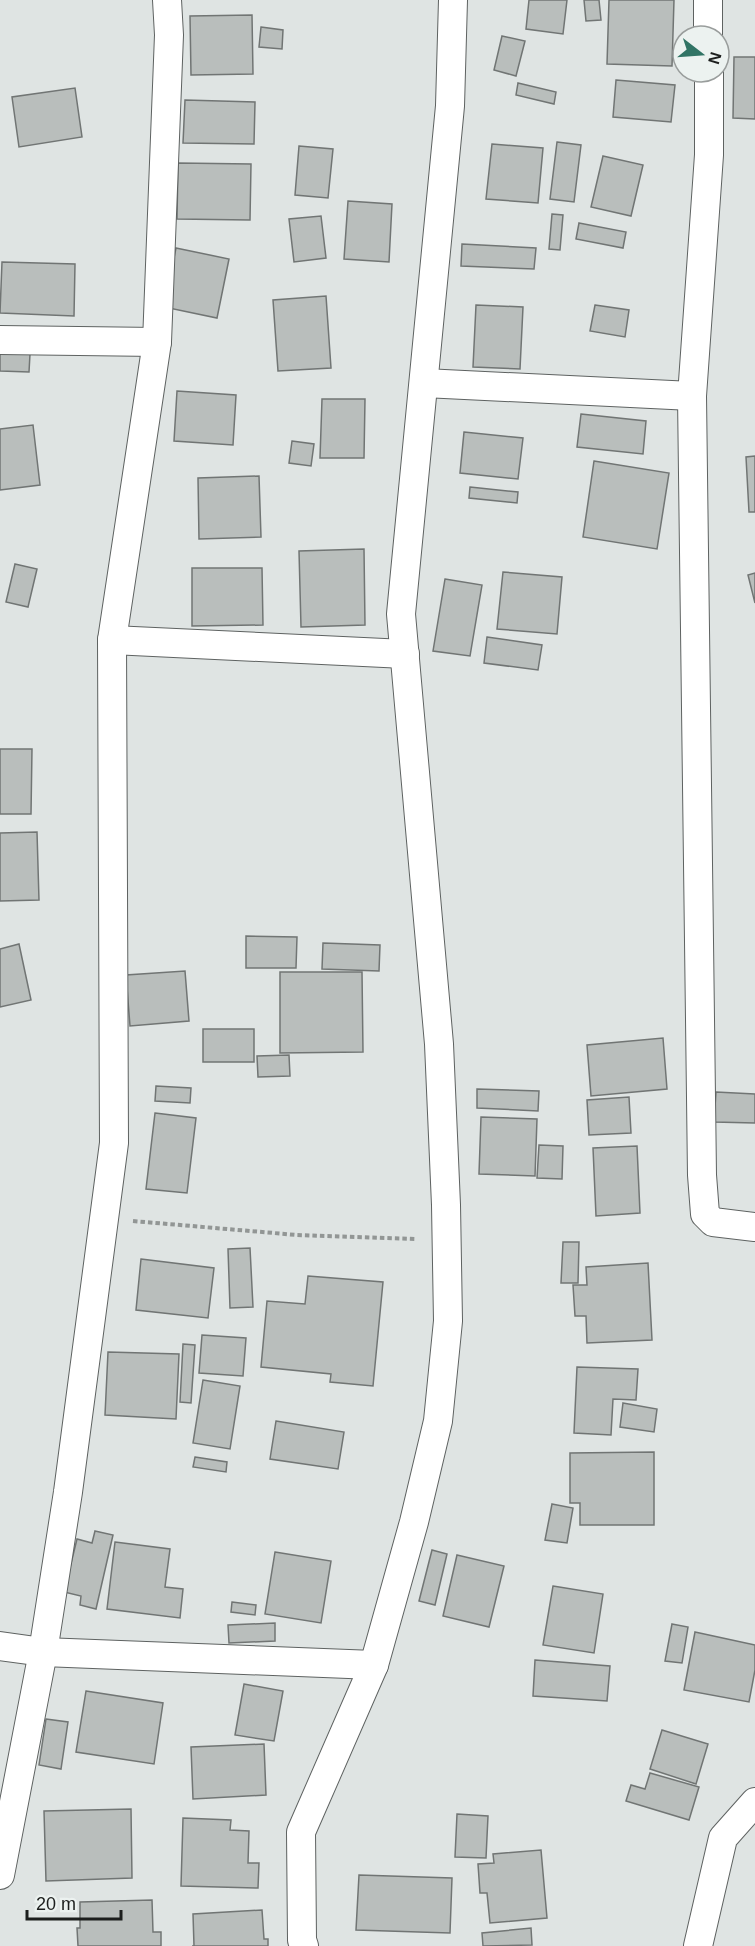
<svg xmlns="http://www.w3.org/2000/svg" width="755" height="1946" font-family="Arial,sans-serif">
<rect width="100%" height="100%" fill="#dfe4e3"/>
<!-- building -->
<g fill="#b9bebc" stroke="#717574" stroke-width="1.5">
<polygon points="529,0 567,0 563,34 526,29"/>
<polygon points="584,0 599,0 601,20 586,21"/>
<polygon points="609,0 674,0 672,66 607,64"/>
<polygon points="252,15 253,74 191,75 190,16"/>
<polygon points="261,27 283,30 282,49 259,47"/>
<polygon points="502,36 525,41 516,76 494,70"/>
<polygon points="734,57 755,57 755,119 733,118"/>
<polygon points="616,80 675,85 671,122 613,117"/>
<polygon points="518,83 556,92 554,104 516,95"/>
<polygon points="75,88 82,137 19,147 12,97"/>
<polygon points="185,100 255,102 254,144 183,143"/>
<polygon points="557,142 581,145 574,202 550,199"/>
<polygon points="492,144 543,148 538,203 486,199"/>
<polygon points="299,146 333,149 328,198 295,195"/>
<polygon points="603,156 643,165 631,216 591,207"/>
<polygon points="178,163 251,164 250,220 177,219"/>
<polygon points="348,201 392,204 389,262 344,259"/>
<polygon points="552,214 563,215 560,250 549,249"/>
<polygon points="321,216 326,258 294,262 289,219"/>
<polygon points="579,223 626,232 623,248 576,239"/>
<polygon points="462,244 536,248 534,269 461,266"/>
<polygon points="176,248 229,259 217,318 164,307"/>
<polygon points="2,262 75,264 74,316 0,313"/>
<polygon points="326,296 331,368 278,371 273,300"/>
<polygon points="476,305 523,307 520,369 473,367"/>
<polygon points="595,305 629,310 625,337 590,331"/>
<polygon points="0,353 30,354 29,372 0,371"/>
<polygon points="177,391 236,395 233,445 174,441"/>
<polygon points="322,399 365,399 364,458 320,458"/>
<polygon points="581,414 646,421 643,454 577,447"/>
<polygon points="33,425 40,485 0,490 0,429"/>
<polygon points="464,432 523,438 518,479 460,473"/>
<polygon points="292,441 314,444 311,466 289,463"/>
<polygon points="755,456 755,512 749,512 746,457"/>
<polygon points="594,461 669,473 657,549 583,537"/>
<polygon points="259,476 261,537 199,539 198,478"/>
<polygon points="470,487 518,492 517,503 469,498"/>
<polygon points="364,549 365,625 301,627 299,551"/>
<polygon points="15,564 37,569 28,607 6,602"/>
<polygon points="192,568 262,568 263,625 192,626"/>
<polygon points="503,572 562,577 557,634 497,629"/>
<polygon points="755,573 755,603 748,575"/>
<polygon points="445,579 482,585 470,656 433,651"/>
<polygon points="487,637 542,645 538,670 484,663"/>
<polygon points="0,749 32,749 31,814 0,814"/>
<polygon points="37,832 39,900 0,901 0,833"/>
<polygon points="246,936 297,937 296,968 246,968"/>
<polygon points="323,943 380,945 379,971 322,969"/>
<polygon points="19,944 31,1000 0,1007 0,949"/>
<polygon points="185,971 189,1021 130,1026 126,975"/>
<polygon points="280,972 362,972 363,1052 280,1053"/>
<rect x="203" y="1029" width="51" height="33"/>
<polygon points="663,1038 667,1089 591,1096 587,1045"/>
<polygon points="289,1055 290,1076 258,1077 257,1056"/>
<polygon points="156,1086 191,1088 190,1103 155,1101"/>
<polygon points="477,1089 539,1091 538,1111 477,1108"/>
<polygon points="716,1092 755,1094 755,1123 714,1122"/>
<polygon points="629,1097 631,1133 589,1135 587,1100"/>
<polygon points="155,1113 196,1118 187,1193 146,1189"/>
<polygon points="481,1117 537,1119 535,1176 479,1174"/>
<polygon points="539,1145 563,1146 562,1179 537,1178"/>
<polygon points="637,1146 640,1213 596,1216 593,1148"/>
<polygon points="563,1242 579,1242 578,1283 561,1283"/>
<polygon points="250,1248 253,1307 230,1308 228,1249"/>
<polygon points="141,1259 214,1268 208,1318 136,1310"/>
<polygon points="648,1263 652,1340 587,1343 586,1316 575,1316 573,1285 587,1285 586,1267"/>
<polygon points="308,1276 383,1282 373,1386 330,1382 331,1374 261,1367 267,1301 305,1304"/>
<polygon points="202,1335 246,1338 243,1376 199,1373"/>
<polygon points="183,1344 195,1345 191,1403 180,1402"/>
<polygon points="108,1352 179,1354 176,1419 105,1415"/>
<polygon points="577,1367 638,1369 636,1400 613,1399 611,1435 574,1433"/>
<polygon points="203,1380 240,1386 230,1449 193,1443"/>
<polygon points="623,1403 657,1409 654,1432 620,1427"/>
<polygon points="276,1421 344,1432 338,1469 270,1459"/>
<polygon points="654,1452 654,1525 580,1525 580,1503 570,1503 570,1453"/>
<polygon points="195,1457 227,1462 226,1472 193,1467"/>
<polygon points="552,1504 573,1508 567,1543 545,1540"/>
<polygon points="95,1531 113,1535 96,1609 80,1605 81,1596 64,1592 77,1539 92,1543"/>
<polygon points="115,1542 170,1549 165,1587 183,1589 180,1618 107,1609"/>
<polygon points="432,1550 447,1554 435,1605 419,1601"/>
<polygon points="275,1552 331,1561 321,1623 265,1614"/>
<polygon points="457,1555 504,1566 489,1627 443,1616"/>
<polygon points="553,1586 603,1594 594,1653 543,1645"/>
<polygon points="232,1602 256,1605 255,1615 231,1612"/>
<polygon points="275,1623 275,1641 229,1643 228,1625"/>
<polygon points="672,1624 688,1627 682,1663 665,1661"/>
<polygon points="695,1632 755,1645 755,1670 749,1702 684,1690"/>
<polygon points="535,1660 610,1666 607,1701 533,1696"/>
<polygon points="244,1684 283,1691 274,1741 235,1735"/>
<polygon points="86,1691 163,1703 154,1764 76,1752"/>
<polygon points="46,1719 68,1722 61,1769 39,1765"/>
<polygon points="662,1730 708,1744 696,1784 650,1769"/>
<polygon points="264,1744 266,1795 193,1799 191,1747"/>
<polygon points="650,1773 699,1787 689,1820 626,1801 631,1785 645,1789"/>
<polygon points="131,1809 132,1878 46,1881 44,1811"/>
<polygon points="457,1814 488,1816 486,1858 455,1857"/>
<polygon points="183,1818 231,1820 230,1830 249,1831 248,1863 259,1863 258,1888 181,1886"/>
<polygon points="541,1850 547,1918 490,1923 487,1893 480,1893 478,1864 494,1863 493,1854"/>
<polygon points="359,1875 452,1878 450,1933 356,1930"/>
<polygon points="152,1900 153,1932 161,1932 161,1946 78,1946 77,1928 80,1928 80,1902"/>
<polygon points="262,1910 264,1939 268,1939 268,1946 192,1946 194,1946 193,1914"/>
<polygon points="531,1928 532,1945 483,1946 482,1933"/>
</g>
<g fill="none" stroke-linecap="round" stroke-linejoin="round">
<!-- minor casing -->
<g stroke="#5e6261" stroke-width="30">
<g id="minor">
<polyline points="708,0 708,36"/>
<polyline points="709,72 709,155 692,396 702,1175 705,1214 713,1222 755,1227"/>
<polyline points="0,340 157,342"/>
<polyline points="424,383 692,396"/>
<polyline points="112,640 405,654"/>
<polyline points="0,1646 43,1652 374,1665"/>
<polyline points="0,1875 43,1652 68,1492 114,1143 112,640 157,342 169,35 167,0"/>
<polyline points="304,1946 302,1940 301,1832 374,1665 414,1522 438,1421 448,1321 446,1205 439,1044 401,614 450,106 453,0"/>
<polyline points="698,1946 723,1838 755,1802"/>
</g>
</g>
<!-- path -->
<polyline stroke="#929695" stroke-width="4" stroke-dasharray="4.5 3" stroke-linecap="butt" points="133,1221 297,1235 416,1239"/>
<!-- minor -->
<use href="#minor" stroke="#fff" stroke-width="28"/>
</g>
<!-- north arrow -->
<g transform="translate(701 54) rotate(107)"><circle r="28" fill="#ecf2f0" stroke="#999d9c" stroke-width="1.5"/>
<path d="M0-4.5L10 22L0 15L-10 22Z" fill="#317465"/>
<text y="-9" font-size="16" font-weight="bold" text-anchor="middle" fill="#1c1e1d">N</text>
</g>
<!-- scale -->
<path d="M27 1910v9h94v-9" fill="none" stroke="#1c1e1d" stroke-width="3"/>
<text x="36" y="1910" font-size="18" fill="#1c1e1d" stroke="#ecf2f0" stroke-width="4.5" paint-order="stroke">20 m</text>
</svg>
